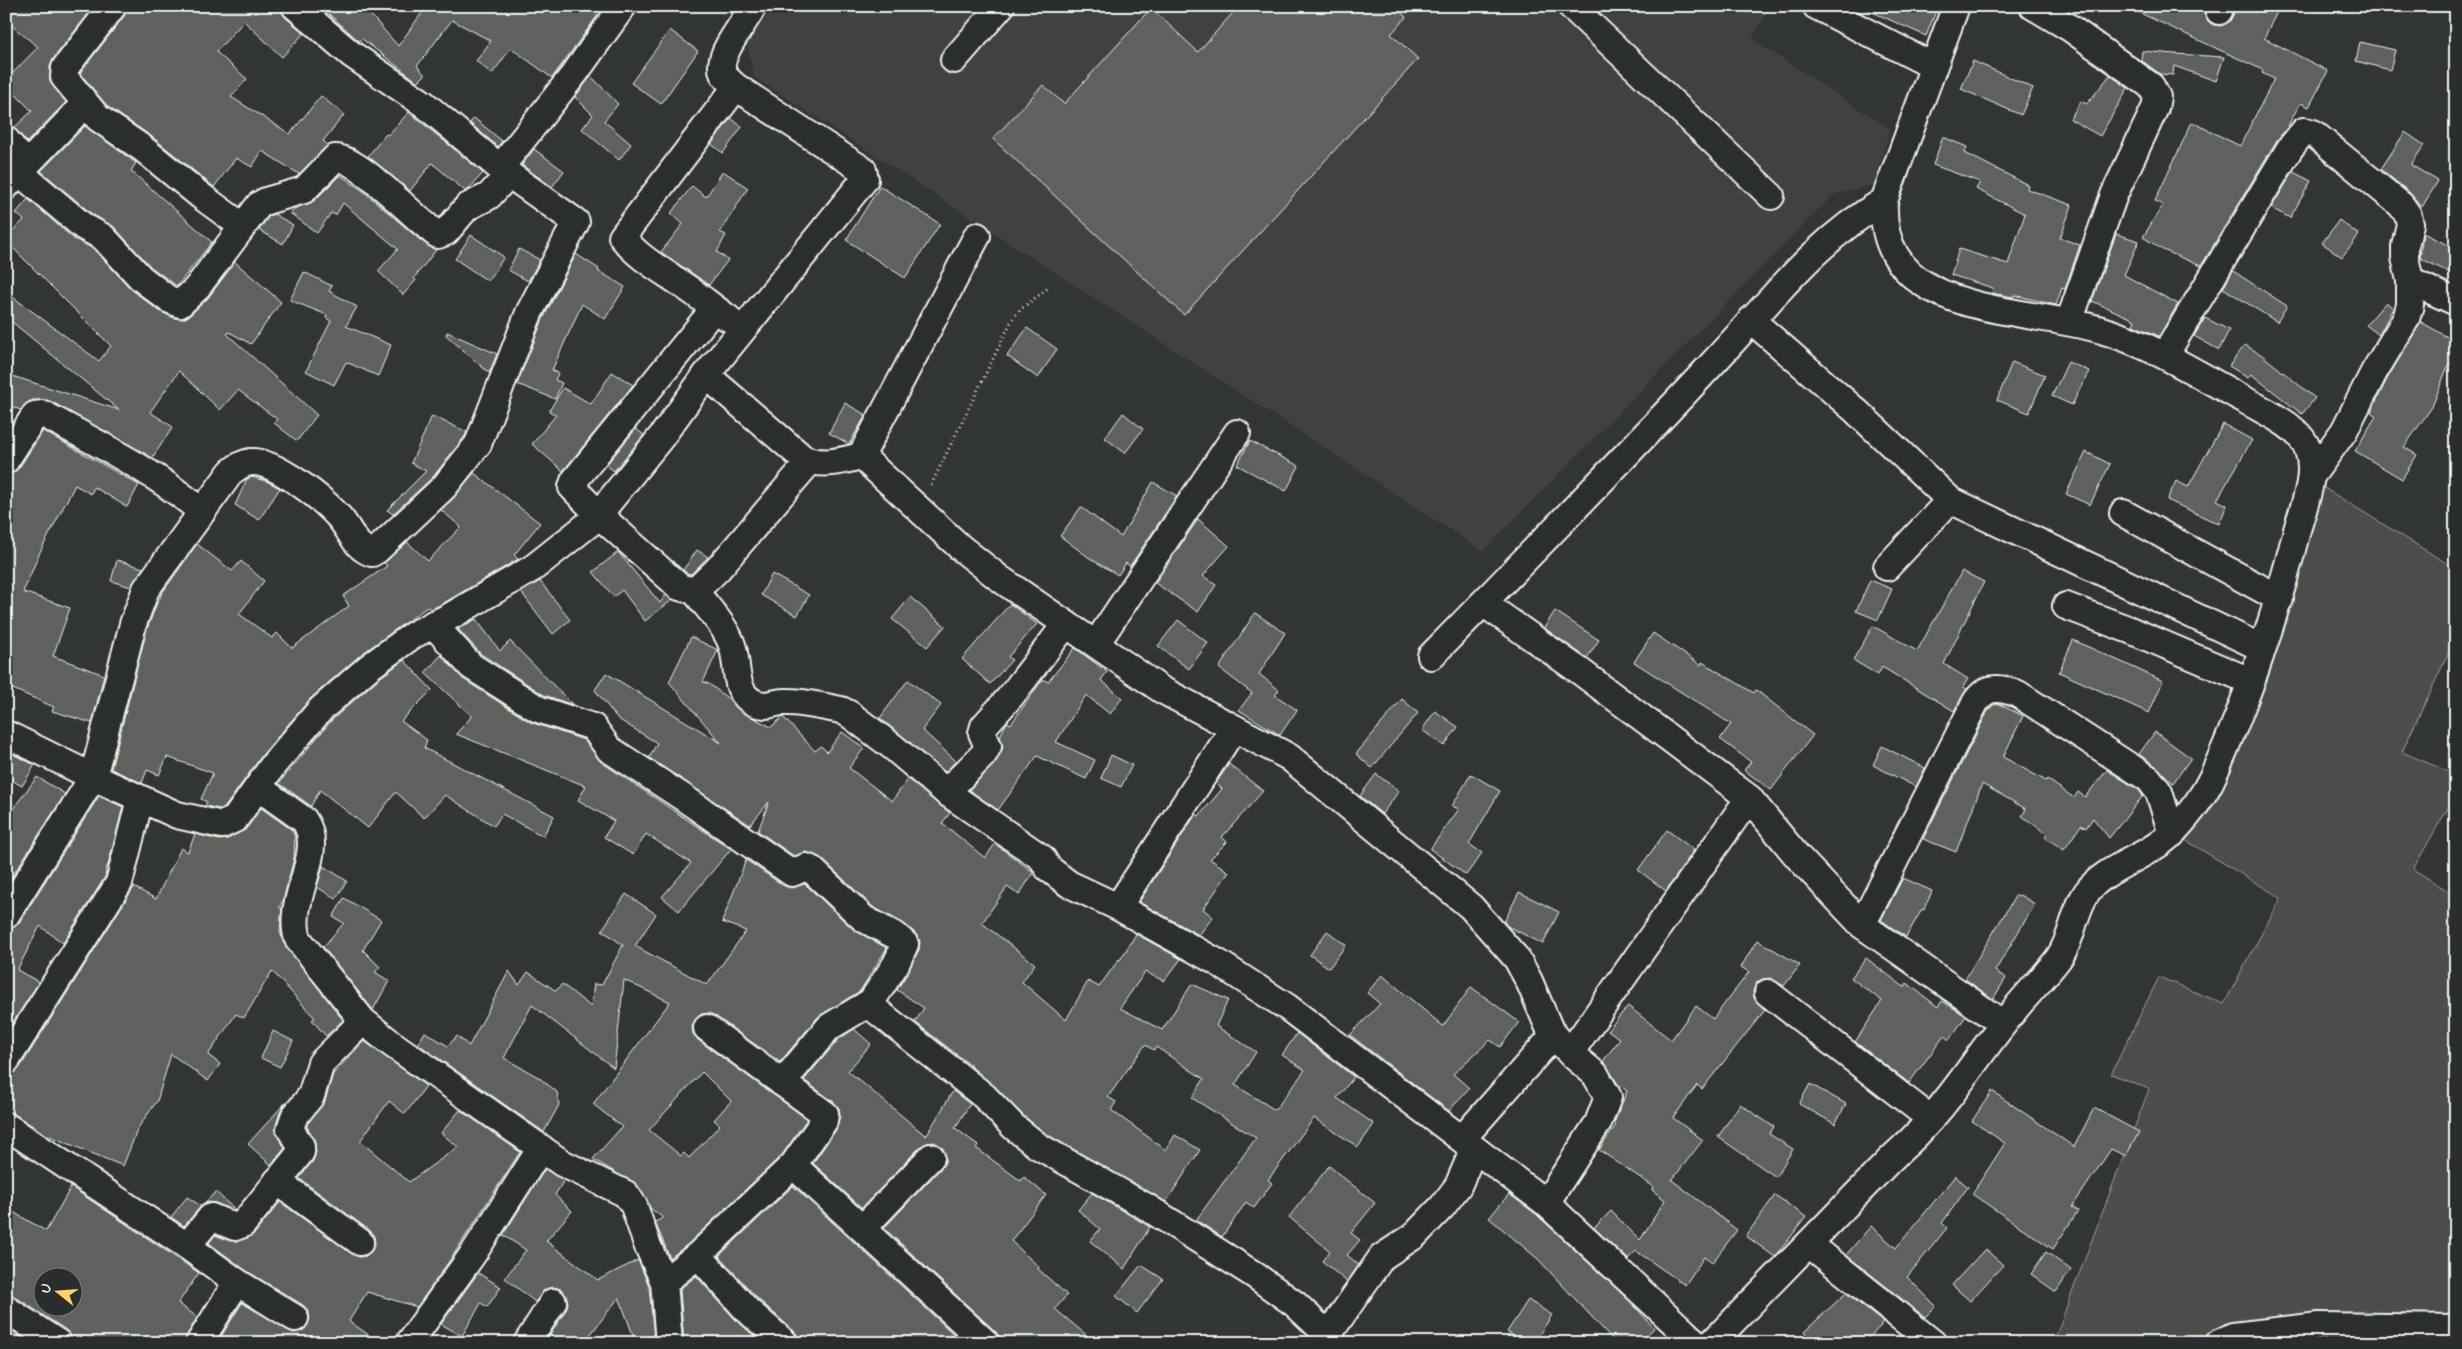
<svg xmlns="http://www.w3.org/2000/svg" width="2462" height="1349" font-family="Mynerve,sans-serif">
<rect width="100%" height="100%" fill="#323535"/>
<filter id="ink" filterUnits="userSpaceOnUse"><feTurbulence type="fractalNoise" baseFrequency=".02" numOctaves="2"/><feDisplacementMap in="SourceGraphic" scale="10" xChannelSelector="R" yChannelSelector="G"/><feConvolveMatrix kernelMatrix="1 2 1 2 8 2 1 2 1" color-interpolation-filters="sRGB"/></filter>
<g filter="url(#ink)">
<!-- built -->
<polygon fill="#404242" points="771,6 1770,6 1752,39 1890,129 1874,185 1834,194 1483,551 754,77 747,42"/>
<!-- green -->
<polygon fill="#4b4d4c" stroke="#a09f9a" points="2316,483 2456,569 2456,637 2402,752 2456,775 2456,794 2413,869 2456,896 2456,1343 2053,1343 2149,1089 2111,1074 2159,977 2224,1004 2281,898 2180,837"/>
<!-- building -->
<g fill="#5f605f" stroke="#f4f1e8" fill-rule="evenodd">
<polygon points="16,6 81,6 89,13 53,59 50,66 50,82 66,102 27,142 14,128 32,111 6,85 6,80 38,47 6,21"/>
<polygon points="128,6 280,6 285,17 304,33 282,57 244,21 216,52 247,79 231,97 290,134 321,96 344,115 323,141 328,145 299,174 262,151 252,167 236,158 214,187 151,136 108,107 80,73 125,15"/>
<polygon points="320,6 363,6 398,46 427,6 582,6 598,15 552,78 511,48 492,74 476,61 491,41 452,20 417,66 425,75 418,82 362,39 359,41"/>
<polygon points="1239,6 1394,6 1406,17 1391,34 1418,59 1184,315 993,139 1043,85 1064,104 1151,8 1198,52"/>
<polygon points="1859,6 1938,6 1926,36"/>
<polygon points="2125,6 2190,6 2204,13 2207,20 2213,25 2221,26 2229,22 2236,6 2280,6 2264,38 2328,71 2309,107 2300,103 2287,128 2277,140 2201,266 2163,250 2143,237 2163,205 2155,201 2192,122 2240,146 2274,79 2262,73 2263,70"/>
<polygon points="670,30 698,51 661,104 631,83"/>
<polygon points="2360,42 2395,50 2390,70 2356,61"/>
<polygon points="2142,51 2175,54 2224,57 2216,81 2174,66 2173,75 2160,74 2141,60"/>
<polygon points="1973,61 2033,88 2021,115 1961,89"/>
<polygon points="2110,75 2128,88 2100,136 2070,119 2081,101 2087,104"/>
<polygon points="591,76 618,104 604,121 631,144 619,160 582,129 593,115 575,97"/>
<polygon points="409,112 483,173 469,189 465,191 432,163 410,191 368,156 386,134 388,135"/>
<polygon points="474,118 502,141 498,147 470,123"/>
<polygon points="731,118 742,127 723,153 711,144"/>
<polygon points="85,126 136,163 131,171 212,242 177,286 151,267 114,227 92,214 41,171"/>
<polygon points="2405,132 2424,145 2411,165 2438,181 2422,207 2410,193 2381,169"/>
<polygon points="1943,137 1967,147 1965,153 2028,185 2027,189 2072,205 2060,238 2080,245 2065,289 2062,288 2056,305 2014,295 2014,297 1997,294 1992,293 1993,288 1951,275 1959,249 2008,264 2025,214 1976,189 1980,182 1933,165"/>
<polygon points="534,149 564,171 552,187 522,165"/>
<polygon points="723,171 748,188 720,232 726,235 717,252 728,260 709,285 661,252 683,224 671,213 692,186 706,197"/>
<polygon points="2293,172 2311,181 2290,218 2271,208"/>
<polygon points="340,175 362,190 419,239 436,250 414,278 416,280 403,295 378,271 398,249 343,203 336,215 331,213 317,233 290,213 294,209 315,200"/>
<polygon points="880,186 940,224 905,278 846,240"/>
<polygon points="28,199 74,239 94,249 132,290 159,311 174,318 183,319 190,315 208,298 235,262 281,302 251,344 229,332 227,334 317,415 297,441 274,423 277,419 238,390 220,410 179,371 150,412 173,427 152,458 50,401 33,400 27,403 21,410 6,405 6,374 119,410 6,317 6,292 99,361 111,346 6,241 6,237 24,220 16,213"/>
<polygon points="274,214 293,225 283,244 259,230 269,216"/>
<polygon points="2339,220 2359,235 2342,257 2322,243"/>
<polygon points="2423,233 2456,249 2456,276 2420,258"/>
<polygon points="2116,234 2139,241 2124,275 2178,304 2159,336 2133,325 2135,320 2092,301"/>
<polygon points="471,235 504,257 488,281 455,259"/>
<polygon points="519,249 540,260 528,281 508,270"/>
<polygon points="576,254 599,269 598,271 625,287 605,319 582,304 552,370 558,373 555,380 562,383 555,399 517,384 543,319"/>
<polygon points="2233,271 2287,306 2277,322 2223,288"/>
<polygon points="304,272 332,286 329,291 357,307 346,326 391,345 378,376 346,362 334,385 306,371 331,321 326,318 327,315 290,300"/>
<polygon points="2386,302 2393,308 2379,335 2366,325"/>
<polygon points="2205,318 2229,330 2219,350 2194,336"/>
<polygon points="2421,322 2456,342 2456,366 2449,363 2432,407 2404,447 2417,455 2402,479 2355,451 2376,416 2371,412 2387,379"/>
<polygon points="1027,328 1057,349 1038,378 1007,356"/>
<polygon points="447,332 497,354 489,373 446,335"/>
<polygon points="2245,345 2262,355 2315,398 2302,414 2251,374 2248,378 2229,366"/>
<polygon points="2012,362 2045,375 2029,413 1997,400"/>
<polygon points="2068,362 2089,371 2072,405 2052,396"/>
<polygon points="612,372 633,385 563,471 532,444 556,415 549,411 563,388 591,404"/>
<polygon points="845,403 866,415 849,444 829,433"/>
<polygon points="1123,413 1143,429 1125,453 1105,438"/>
<polygon points="432,416 467,432 465,436 433,477 393,514 387,510 426,471 411,463"/>
<polygon points="2223,424 2252,440 2217,500 2227,505 2219,524 2167,500 2176,481 2188,487"/>
<polygon points="636,429 644,435 614,471 606,465"/>
<polygon points="43,431 139,485 127,507 94,487 91,494 75,485 40,552 23,592 70,608 53,656 104,675 92,723 52,711 54,707 6,686 6,480 9,474 19,468"/>
<polygon points="1250,441 1299,466 1286,491 1237,465"/>
<polygon points="2086,452 2110,464 2090,505 2066,494"/>
<polygon points="474,473 540,523 514,555 518,559 442,604 431,609 427,607 359,656 310,699 263,754 225,807 220,809 205,806 207,802 201,799 213,773 167,757 159,775 147,770 142,783 111,769 147,629 157,603 161,596 160,596 197,544 232,571 241,561 264,581 239,614 272,638 277,633 292,648 349,606 343,596 387,566 384,563 407,542 428,561 461,527 441,510"/>
<polygon points="251,477 266,481 280,488 259,520 235,505 247,479"/>
<polygon points="1153,482 1177,496 1130,566 1126,563 1118,575 1091,559 1060,536 1081,507 1121,537"/>
<polygon points="1198,519 1229,546 1203,576 1216,585 1198,612 1155,583"/>
<polygon points="697,550 708,557 691,574 687,573 683,570"/>
<polygon points="618,552 660,603 666,595 672,600 645,621 622,590 614,597 593,572"/>
<polygon points="117,560 143,568 131,587 111,581"/>
<polygon points="1962,571 1984,582 1944,664 1968,679 1963,687 1967,689 1954,711 1882,667 1878,675 1853,660 1873,626 1917,651"/>
<polygon points="772,574 809,595 797,616 761,595"/>
<polygon points="1870,580 1892,589 1878,620 1856,611"/>
<polygon points="540,581 570,620 553,634 521,592"/>
<polygon points="910,597 945,626 927,647 892,619"/>
<polygon points="1010,604 1037,624 1008,657 1012,660 990,684 962,659"/>
<polygon points="1555,611 1599,640 1587,658 1544,628"/>
<polygon points="1255,613 1285,633 1259,674 1279,690 1275,695 1297,710 1280,735 1239,710 1252,693 1219,668"/>
<polygon points="476,619 500,651 510,641 573,705 544,695 481,654 458,629"/>
<polygon points="1178,620 1208,643 1189,669 1158,646"/>
<polygon points="1653,633 1701,665 1702,662 1754,693 1756,690 1813,735 1771,790 1744,770 1751,762 1720,739 1731,724 1634,662"/>
<polygon points="691,637 718,650 703,682 709,684 730,700 740,711 771,727 783,717 815,751 821,746 827,752 842,732 864,748 849,768 892,801 908,779 950,813 942,823 985,858 995,844 1032,871 1033,873 1019,895 1007,887 982,923 1035,964 1022,982 1066,1020 1088,981 1099,987 1119,959 1120,960 1136,934 1181,959 1164,981 1145,972 1120,1008 1162,1030 1192,984 1228,1000 1216,1026 1256,1052 1235,1085 1275,1110 1305,1070 1282,1055 1297,1033 1354,1077 1337,1098 1374,1124 1358,1147 1314,1118 1268,1180 1272,1183 1254,1208 1246,1202 1222,1237 1196,1220 1256,1138 1192,1098 1204,1079 1156,1047 1154,1050 1145,1045 1108,1097 1116,1102 1111,1110 1166,1150 1175,1135 1200,1150 1166,1202 1046,1134 1024,1116 969,1064 915,1022 924,1008 897,990 919,950 920,941 915,933 903,923 873,907 821,858 806,852 794,856 758,831 769,802 750,825 649,758 657,743 618,719 595,690 606,673 721,743 669,682"/>
<polygon points="2073,640 2163,681 2149,713 2059,672"/>
<polygon points="1075,648 1107,672 1101,680 1122,698 1110,714 1086,695 1056,742 1095,760 1086,779 1037,756 998,810 969,790 996,762 1003,747 1000,736 1007,722 1011,724 1043,679 1048,682"/>
<polygon points="441,655 463,679 530,722 584,740 601,762 731,849 679,911 662,897 691,863 646,834 633,855 604,837 614,821 578,800 586,786 456,734 472,716 425,673"/>
<polygon points="404,660 432,690 401,721 427,740 424,748 554,816 543,836 502,814 494,826 445,795 424,818 396,792 368,828 320,790 311,806 279,783 332,720 378,679"/>
<polygon points="908,680 941,705 922,730 956,761 945,772 880,718"/>
<polygon points="1402,699 1418,713 1372,768 1356,754"/>
<polygon points="1999,704 2023,716 2003,757 2046,781 2047,779 2074,798 2078,792 2085,797 2107,770 2139,790 2143,796 2109,838 2093,818 2086,828 2081,825 2064,850 2045,837 2047,834 2022,816 2026,809 1982,784 1956,852 1923,839 1988,711 1993,705"/>
<polygon points="1435,711 1458,727 1444,746 1422,730"/>
<polygon points="2155,732 2191,758 2173,783 2157,767 2139,754"/>
<polygon points="1882,746 1925,768 1916,787 1873,765"/>
<polygon points="6,751 35,765 22,786 6,777"/>
<polygon points="1111,755 1132,765 1121,787 1101,778"/>
<polygon points="1229,764 1263,791 1222,837 1227,842 1210,859 1229,872 1203,909 1213,917 1199,935 1139,902 1196,814 1199,816 1222,789 1216,783"/>
<polygon points="1376,774 1399,791 1382,814 1360,796"/>
<polygon points="1471,774 1500,791 1469,844 1482,853 1466,875 1430,849 1459,809 1452,806"/>
<polygon points="37,777 65,794 6,886 6,818"/>
<polygon points="99,796 123,807 108,865 105,870 106,871 105,877 63,943 40,926 17,970 39,982 6,1033 6,930 13,928 19,923"/>
<polygon points="261,808 292,830 295,837 294,858 283,901 279,907 282,909 280,931 283,942 343,1020 326,1036 312,1020 315,1018 272,971 244,1018 236,1014 208,1055 220,1064 208,1081 171,1054 157,1101 138,1128 123,1166 45,1134 14,1114 6,1111 6,1076 13,1074 19,1069 134,887 156,899 181,848 188,852 195,834 219,840 228,839 247,828"/>
<polygon points="1667,830 1694,850 1666,891 1638,870"/>
<path d="M746 860 784 886 791 888 805 884 854 930 887 948 860 991 818 1017 780 1062 715 1016 709 1013 701 1014 695 1020 692 1026 693 1034 698 1040 807 1119 782 1155 688 1244 670 1258 655 1222 663 1218 650 1208 638 1186 593 1159 622 1127 593 1104 670 1002 624 980 614 1068 532 1005 504 1058 538 1077 557 1092 559 1105 544 1132 418 1044 425 1032 448 1046 457 1036 469 1046 509 971 519 985 528 972 556 991 562 984 591 1007 594 984 602 985 623 945 602 930 626 894 656 914 635 946 707 985 746 931 722 922ZM702 1072 731 1101 714 1120 720 1125 689 1158 684 1153 681 1156 649 1130Z"/>
<polygon points="323,866 347,881 336,899 317,887"/>
<polygon points="1903,878 1932,891 1924,910 1922,909 1906,937 1881,920"/>
<polygon points="1519,892 1559,912 1543,944 1507,926 1504,922"/>
<polygon points="2016,895 2019,896 2020,895 2035,904 1995,971 2006,978 1993,999 1965,979"/>
<polygon points="344,898 381,920 363,950 380,967 375,972 389,981 373,1010 323,947 344,923 333,917"/>
<polygon points="1327,931 1346,945 1329,968 1310,955"/>
<polygon points="1757,940 1800,965 1784,986 1770,978 1762,979 1756,983 1753,991 1754,998 1765,1010 1702,1089 1697,1085 1673,1118 1703,1140 1672,1180 1737,1230 1712,1263 1704,1257 1685,1285 1636,1251 1628,1259 1594,1228 1611,1211 1640,1240 1665,1200 1652,1190 1654,1187 1599,1150 1616,1125 1614,1123 1627,1091 1618,1084 1603,1061 1620,1039 1608,1030 1628,1006 1671,1040 1696,1006 1713,1019 1749,972 1741,967"/>
<polygon points="1866,958 1904,987 1907,983 1938,1007 1942,1001 1966,1016 1949,1040 1944,1036 1909,1083 1855,1042 1882,1001 1851,978"/>
<polygon points="1382,975 1443,1026 1471,987 1519,1022 1500,1047 1490,1040 1453,1074 1469,1088 1449,1111 1350,1035 1380,1004 1367,993"/>
<polygon points="854,1029 871,1044 848,1071 926,1136 953,1091 970,1104 955,1128 978,1145 976,1148 1021,1181 1024,1177 1046,1195 1011,1241 1039,1267 1038,1269 1067,1295 1055,1309 1096,1343 1003,1343 996,1332 884,1228 942,1167 946,1160 945,1153 941,1146 934,1142 927,1143 921,1146 862,1208 813,1163 836,1130 840,1116 839,1108 834,1102 804,1080 839,1039"/>
<polygon points="273,1031 293,1041 280,1067 261,1058"/>
<polygon points="364,1041 426,1086 405,1114 389,1101 360,1141 409,1182 458,1147 441,1133 460,1110 520,1152 452,1257 417,1307 367,1292 349,1321 380,1343 217,1343 242,1303 294,1333 302,1331 307,1326 310,1318 308,1311 303,1305 245,1270 209,1243 215,1235 230,1241 248,1238 255,1233 280,1202 352,1254 359,1257 366,1256 372,1250 375,1243 374,1236 369,1230 299,1178 313,1161 316,1152 314,1138 307,1127 307,1124 325,1101 333,1074"/>
<polygon points="1810,1084 1846,1104 1835,1124 1799,1104"/>
<polygon points="1992,1091 2074,1147 2094,1108 2139,1132 2126,1156 2111,1149 2072,1207 2078,1211 2053,1249 1972,1194 2005,1143 1972,1121"/>
<polygon points="285,1103 280,1112 275,1130 285,1148 271,1165 248,1144"/>
<polygon points="1740,1104 1774,1127 1769,1134 1793,1149 1776,1177 1718,1137"/>
<polygon points="1329,1166 1375,1203 1351,1233 1360,1240 1347,1255 1359,1265 1347,1282 1322,1261 1330,1251 1289,1217"/>
<polygon points="545,1169 564,1180 555,1195 572,1211 546,1241 598,1280 638,1260 649,1286 654,1338 636,1343 619,1297 584,1343 545,1343 566,1310 568,1303 566,1296 561,1289 553,1287 546,1289 535,1302 505,1278 526,1250 503,1235"/>
<polygon points="1955,1176 1968,1187 1942,1223 1947,1228 1907,1277 1936,1306 1925,1317 1846,1255 1871,1226 1896,1248"/>
<polygon points="793,1186 960,1340 958,1343 800,1343 795,1332 757,1298 719,1256"/>
<path d="M71 1187 199 1273 178 1303 197 1317 184 1343H73L71 1336 66 1330 14 1296 6 1294V1208L46 1231ZM42 1276H72V1306H42Z"/>
<polygon points="216,1192 235,1210 235,1211 216,1203 208,1202 202,1205"/>
<polygon points="1092,1193 1150,1227 1124,1269 1090,1241 1100,1229 1078,1210"/>
<polygon points="1509,1194 1536,1214 1632,1303 1654,1328 1639,1343 1616,1343 1538,1259 1489,1218"/>
<polygon points="1775,1195 1806,1217 1775,1257 1746,1236"/>
<polygon points="187,1197 201,1206 184,1226 171,1217"/>
<polygon points="1985,1249 2003,1265 1970,1301 1952,1285"/>
<polygon points="2046,1252 2071,1270 2056,1292 2031,1274"/>
<polygon points="1141,1265 1163,1279 1137,1313 1116,1296"/>
<polygon points="478,1273 501,1287 487,1307 481,1303 462,1336 441,1324"/>
<polygon points="696,1276 735,1319 762,1343 684,1343 680,1289"/>
<polygon points="1846,1293 1884,1323 1863,1343 1815,1343 1804,1332"/>
<polygon points="1528,1300 1552,1315 1534,1343 1523,1343 1507,1332"/>
<polygon points="6,1327 30,1343 6,1343"/>
</g>
<g fill="none" stroke-linecap="round" stroke-linejoin="round">
<!-- minor casing -->
<g stroke="#f4f1e8" stroke-width="30">
<g id="minor">
<polyline points="113,6 65,68 64,77 98,118 142,148 201,196 242,226"/>
<path d="M753 6C745 24 716 54 723 73 726 79 732 83 736 87L863 170 865 179 706 375 804 459C824 466 841 461 861 456L961 548 999 578 1162 690 1289 757 1448 888 1471 907 1517 959 1529 981 1550 1030 1570 1053 1595 1074 1608 1097 1598 1123 1546 1203"/>
<polyline points="1571,6 1771,196"/>
<polyline points="1816,6 1933,66"/>
<polyline points="2033,6 2070,28 2151,86 2157,97 2155,108 2114,195 2069,322"/>
<polyline points="2219,11 2221,6"/>
<polyline points="954,60 1001,6"/>
<polyline points="6,140 26,164"/>
<polyline points="500,168 575,73 623,6"/>
<path d="M19 172 84 227 103 237 141 278 168 299 180 304 196 289 259 205 266 201 304 190 335 158C357 156 417 221 438 235L446 232 467 207 489 196 509 174"/>
<polyline points="6,186 85,104"/>
<polyline points="2410,281 2456,302"/>
<polyline points="714,309 574,481 572,487 599,515 674,582 679,587 695,591 717,570 810,461"/>
<path d="M728 318C715 309 703 299 690 290 666 272 641 261 622 237L736 87"/>
<polyline points="1751,320 1856,411 1950,500 2262,648"/>
<polyline points="2165,355 2290,148 2304,131 2313,133 2401,205 2408,215 2410,224 2405,246 2405,257 2410,281 2410,305 2406,319 2374,372 2344,431 2312,475"/>
<polyline points="861,456 977,236"/>
<path d="M6 460 35 415 43 414C99 444 154 471 202 512"/>
<polyline points="2123,513 2280,599"/>
<polyline points="1887,567 1950,500"/>
<path d="M695 591C707 608 725 625 732 645 739 663 732 693 755 703 767 708 773 702 784 702 803 701 823 707 841 710L849 714 893 747 946 792 1042 858 1048 868 1069 884 1118 907 1217 962 1287 1007 1546 1203 1696 1343"/>
<polyline points="1483,603 1581,672 1749,798 1797,856 1862,925 2003,1024"/>
<polyline points="2066,606 2130,630 2250,681"/>
<polyline points="433,624 471,666 538,709 593,727 609,749 684,798 792,873 806,867 811,869 864,919 896,936 905,944 896,964 871,1002 829,1027 782,1083"/>
<polyline points="1096,644 1237,433"/>
<path d="M1431 656C1525 560 1620 463 1712 364 1766 307 1814 241 1884 201"/>
<polyline points="6,734 93,777 177,815 222,825 235,819 274,764 321,709 369,667 413,635 449,617 533,568 595,519 662,436 706,375"/>
<path d="M258 787 304 820C327 852 285 900 298 939L363 1021 392 1044 562 1163 626 1194 634 1206 647 1244 664 1282 698 1255 793 1165"/>
<polyline points="946,792 983,755 988,746 982,733 984,726 1011,696 1066,624"/>
<polyline points="1118,907 1234,728"/>
<path d="M6 915 93 777 133 624 146 589 231 472C237 467 243 463 251 462 274 460 324 500 339 517 350 529 355 548 372 553L377 550 444 487 478 444 529 313 576 222 500 168 424 104 351 54 295 6"/>
<path d="M1862 925 1975 703C1986 685 2000 687 2018 694L2149 779 2159 792 2172 834"/>
<polyline points="1768,993 1931,1119"/>
<polyline points="868,1004 984,1096 1014,1127 1038,1146 1145,1206 1253,1274 1295,1304 1328,1335 1333,1343"/>
<polyline points="707,1028 825,1114 824,1121 793,1165 986,1343"/>
<polyline points="1570,1053 1749,798"/>
<polyline points="6,1061 119,883 140,799"/>
<polyline points="6,1126 187,1246 237,1282 295,1318"/>
<polyline points="1462,1139 1554,1035"/>
<polyline points="277,1181 360,1242"/>
<polyline points="863,1228 931,1157"/>
<polyline points="1809,1244 1933,1343"/>
<polyline points="187,1246 211,1217 235,1227 243,1224 301,1152 301,1146 290,1129 294,1117 311,1096 321,1063 363,1021"/>
<polyline points="698,1255 746,1309 785,1343"/>
<polyline points="664,1282 669,1343"/>
<polyline points="6,1309 58,1343"/>
<polyline points="1328,1335 1382,1257 1414,1236 1442,1207 1458,1186 1474,1149"/>
<polyline points="199,1343 237,1282"/>
<polyline points="409,1343 473,1254 541,1148"/>
<polyline points="527,1343 553,1302"/>
<path d="M1712 1343C1770 1284 1826 1225 1884 1166 1895 1154 1908 1144 1919 1132 1952 1098 1976 1058 2005 1022 2021 1000 2041 981 2058 959 2073 939 2073 912 2087 892 2106 866 2150 857 2174 831 2188 816 2203 797 2212 778 2248 699 2276 614 2297 530 2304 505 2317 475 2308 450 2300 426 2265 412 2245 400 2197 374 2151 344 2098 329 2018 306 1878 317 1884 201L1956 6"/>
<polyline points="2219,1343 2233,1336 2319,1326 2456,1328"/>
</g>
</g>
<!-- path -->
<polyline stroke="#f4f1e8" stroke-width="3" stroke-dasharray="1 4" stroke-linecap="butt" points="931,485 1013,318 1021,309 1048,288"/>
<!-- minor -->
<use href="#minor" stroke="#2a2d2e" stroke-width="26"/>
</g>
</g>
<!-- margin -->
<rect width="2462" height="1349" fill="none" stroke="#2a2d2e" stroke-width="25"/>
<rect x="12" y="12" width="2437" height="1324" fill="none" stroke="#f4f1e8" stroke-width="2" filter="url(#ink)"/>
<!-- north arrow -->
<g transform="translate(58 1292) rotate(287)"><circle r="24" fill="#2a2d2e" stroke="#7b7b78"/>
<path d="M0-4L9 19L0 12L-9 19Z" fill="#ffd166"/>
<text y="-8" font-size="14" font-weight="bold" text-anchor="middle" fill="#f4f1e8">U</text>
</g>
</svg>
